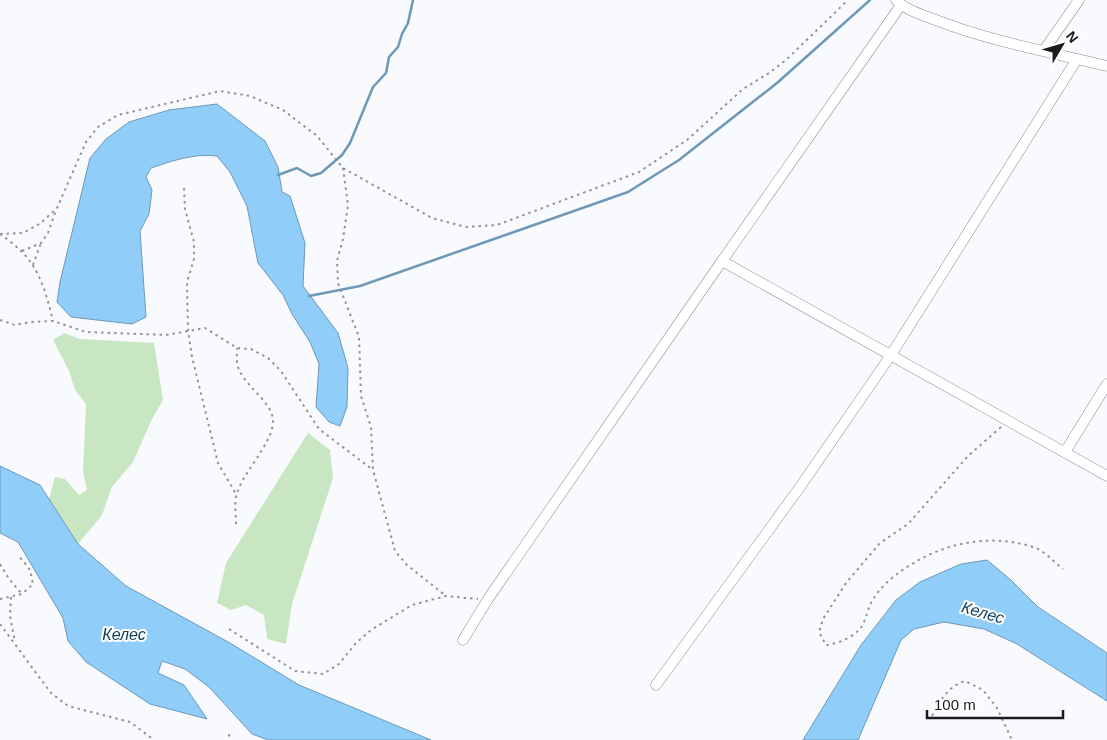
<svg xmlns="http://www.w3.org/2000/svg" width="1107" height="740" font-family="Arial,sans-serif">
<rect width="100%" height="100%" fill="#f9fafe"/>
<!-- green -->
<g fill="#c8e6c1">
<polygon points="64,333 80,339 154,343 163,400 152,419 133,462 112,487 102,515 78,544 49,499 55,477 65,479 79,495 87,490 83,472 86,404 75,390 69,371 53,340"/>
<polygon points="308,433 330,450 333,478 292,604 286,644 267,639 264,615 246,605 231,610 217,603 226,563"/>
</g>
<!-- water -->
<g fill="#91cdf9" stroke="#6d98b8">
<path d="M217 104 265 141 278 167 282 192 290 196 305 243 303 286 338 333 348 368 347 407 340 426 329 422 316 407 319 364 310 342 292 314 283 295 258 263 247 206 230 172 217 156C194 153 172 161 151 168L146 177 152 190 149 214 140 231 146 317 132 324 71 317 57 302 60 282 90 158 106 139 129 122 169 110Z"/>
<polygon points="0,466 40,485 78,544 126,586 230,643 299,685 431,740 268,740 252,734 209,687 185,669 162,661 158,673 184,685 207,719 150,704 86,662 68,641 63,618 18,542 0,533"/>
<polygon points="987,560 1011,580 1038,607 1107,653 1107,701 1017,644 984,629 944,622 914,629 901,640 858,740 803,740 861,645 896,600 920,582 961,564"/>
</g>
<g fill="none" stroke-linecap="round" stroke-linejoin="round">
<!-- stream -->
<g stroke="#6d98b8" stroke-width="2.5">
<polyline points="278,175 297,168 311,176 321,173 342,155 350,143 373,87 386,73 389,57 398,47 402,34 408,23 413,0"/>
<polyline points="309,296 360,286 628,192 679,160 777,83 870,0"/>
</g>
<!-- minor casing -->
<g stroke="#898d96" stroke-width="11">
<g id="minor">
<path d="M896 0C906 10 920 14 933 19 989 41 1049 52 1107 66"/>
<polyline points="1044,50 1079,0"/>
<polyline points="722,261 1107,476"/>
<polyline points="1065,452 1107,384"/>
<polyline points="463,640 488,599 722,261 901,5"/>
<polyline points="656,685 800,487 891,355 1077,59"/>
</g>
</g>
<!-- path -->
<g stroke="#939498" stroke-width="2" stroke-dasharray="2.5 4" stroke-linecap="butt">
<polyline points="343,168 348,205 343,239 337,261 338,283 359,337 361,396 371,427 373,470 395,551 407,565 446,596"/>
<polyline points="184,188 185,209 194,242 194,259 187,282 188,331 192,357 218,463 236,494"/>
<polyline points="0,234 23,233 41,223 57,208 86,142 98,127 118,115 220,91 250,96 283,110 317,136 343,168 432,218 466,227 497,225 639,172 687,140 743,89 769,73 786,60 848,0"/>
<path d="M0 234C7 239 15 245 21 251 40 269 47 296 53 321"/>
<polyline points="22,251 41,243 48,233 56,210"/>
<polyline points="33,265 41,243"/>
<polyline points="0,320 15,325 30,322 53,321 86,332 166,335 205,328 237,348 251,349 268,358 281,371 319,429 373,470"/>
<path d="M1001 427 968 456 908 524 880 543 846 583 823 619 819 632 826 645C838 644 856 636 862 626 867 617 868 606 874 598 882 585 895 575 907 567 944 543 989 533 1033 547 1044 550 1055 563 1063 569"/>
<path d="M236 524C236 515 234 502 237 493 244 471 273 443 273 421 273 402 244 386 238 367 236 361 237 354 237 348"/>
<polyline points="0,564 9,579 22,594"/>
<polyline points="11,597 10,616 15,642"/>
<polyline points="0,599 22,594 33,584 30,570 19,556"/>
<polyline points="0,624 51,693 68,706 130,722 154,740"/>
<polyline points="229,629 295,671 323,674 339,664 356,643 371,630 412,605 446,596 478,599"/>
<path d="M932 716C941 700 947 687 965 681L983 690 997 708 1012 740"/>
<polyline points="229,734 230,740"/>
</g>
<!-- minor -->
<use href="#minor" stroke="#fff" stroke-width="10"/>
</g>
<g text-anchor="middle" stroke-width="4" stroke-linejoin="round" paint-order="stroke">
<!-- water labels -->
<g font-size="16" font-style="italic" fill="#13425f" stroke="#fff">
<text transform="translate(983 612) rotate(16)" y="6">Келес</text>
<text x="124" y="640">Келес</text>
</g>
</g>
<!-- north arrow -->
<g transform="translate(1062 45) rotate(52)" stroke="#ffffff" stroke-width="4" paint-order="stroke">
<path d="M0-4L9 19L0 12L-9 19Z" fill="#1a1b1f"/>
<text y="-8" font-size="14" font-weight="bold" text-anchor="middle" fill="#1a1b1f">N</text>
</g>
<!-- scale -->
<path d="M927 710v8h136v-8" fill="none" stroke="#1a1b1f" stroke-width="2.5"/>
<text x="934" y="710" font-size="15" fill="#1a1b1f" stroke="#ffffff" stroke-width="4" paint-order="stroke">100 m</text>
</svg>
